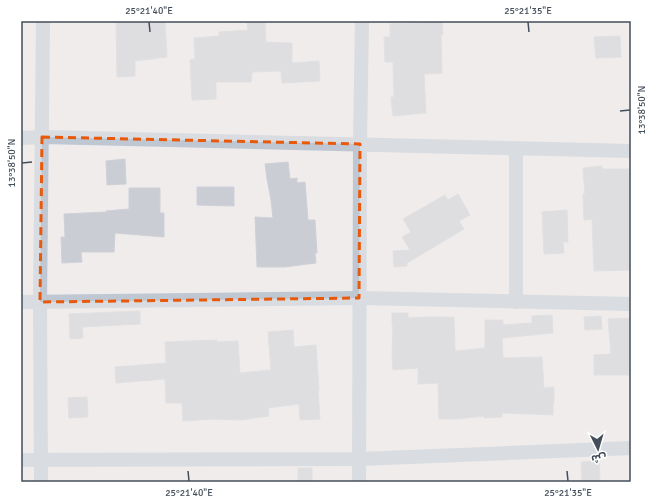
<svg xmlns="http://www.w3.org/2000/svg" width="652" height="503" font-family="Signika,'Noto Sans Arabic',sans-serif">
<rect width="100%" height="100%" fill="#efeceb"/>
<!-- building -->
<g fill="#cbcdd4" stroke="#cfd1d8">
<polygon points="116,21 165,21 167,57 135,61 135,76 117,77"/>
<polygon points="265,22 266,42 292,43 292,63 319,61 320,81 282,83 281,71 252,72 251,82 216,82 216,99 192,100 190,60 195,59 194,38 219,36 219,32 248,30 247,23"/>
<polygon points="442,22 443,35 441,35 442,73 424,74 426,113 393,116 391,97 394,97 393,62 385,62 384,37 390,37 390,24"/>
<polygon points="620,36 621,57 596,58 594,37"/>
<polygon points="125,159 126,184 107,185 106,161"/>
<polygon points="288,162 290,179 297,178 297,183 305,182 308,220 315,220 317,253 315,253 316,263 285,267 257,267 255,217 273,218 271,200 267,179 265,164"/>
<polygon points="602,166 602,169 631,169 631,270 594,271 592,219 584,220 583,194 585,194 583,168"/>
<polygon points="197,187 234,187 234,206 197,205"/>
<polygon points="129,188 160,188 160,213 164,213 164,237 115,233 114,252 81,252 82,262 62,263 61,237 65,237 64,214 106,212 106,211 129,209"/>
<polygon points="458,194 470,215 459,221 464,229 407,263 407,266 394,267 393,251 410,250 402,237 411,232 403,219 445,195 448,200"/>
<polygon points="567,210 568,242 563,242 564,253 544,254 542,212"/>
<polygon points="140,311 140,324 82,327 83,338 70,339 69,314"/>
<polygon points="392,313 408,313 408,318 427,317 454,317 455,351 485,348 485,320 503,320 503,325 532,323 532,316 552,315 553,333 502,338 503,358 542,357 544,388 554,387 554,403 553,403 553,415 502,413 502,417 484,418 484,416 455,419 439,419 438,383 418,384 418,368 393,370 392,354 393,326 392,326"/>
<polygon points="601,316 602,329 585,330 584,317"/>
<polygon points="631,318 631,375 594,375 594,355 611,354 608,319"/>
<polygon points="293,330 294,347 316,345 319,390 318,390 320,419 300,420 299,404 268,408 269,416 241,420 213,419 183,421 182,403 166,403 165,379 116,383 115,367 166,363 165,342 217,340 217,342 238,341 240,373 271,370 268,332"/>
<polygon points="87,397 88,417 69,418 68,398"/>
<polygon points="599,461 600,482 582,482 581,462"/>
<rect x="298" y="468" width="14" height="14"/>
</g>
<g fill="none" stroke-linecap="round" stroke-linejoin="round">
<!-- minor -->
<g stroke="#bec7d2" stroke-width="14">
<polyline points="21,138 42,137 631,151"/>
<polyline points="516,148 516,302"/>
<polyline points="21,302 359,298 631,304"/>
<polyline points="21,460 359,459 631,448"/>
<polyline points="41,482 40,302 43,21"/>
<polyline points="359,482 360,144 362,21"/>
</g>
</g>
<!-- marked area -->
<path d="M0 0H652V503H0ZM42 137 360 144 359 298 40 302Z" fill="#efeceb" fill-opacity=".55" fill-rule="evenodd"/>
<path fill="none" stroke="#e8590c" stroke-width="3" stroke-dasharray="8 5" stroke-linejoin="round" d="M42 137 360 144 359 298 40 302Z"/>
<!-- ticks -->
<path fill="none" stroke="#444e5a" stroke-width="1.5" d="M149 22 150 32M528 22 529 32M620 111 630 110M22 163 32 162M188 471 189 481M567 471 568 481"/>
<!-- border -->
<rect width="652" height="503" fill="none" stroke="#ffffff" stroke-width="44"/>
<!-- north arrow -->
<g transform="translate(598 449) rotate(175)" stroke="#ffffff" stroke-width="3" paint-order="stroke">
<path d="M0-3L7 15L0 10L-7 15Z" fill="#444e5a"/>
<text y="-6" font-size="11" font-weight="bold" text-anchor="middle" fill="#444e5a">ش</text>
</g>
<rect x="22" y="22" width="608" height="459" fill="none" stroke="#444e5a" stroke-width="1.5"/>
<g font-size="10" text-anchor="middle" fill="#444e5a">
<text x="149" y="14">25°21'40"E</text>
<text x="528" y="14">25°21'35"E</text>
<text transform="translate(641 110) rotate(-90)" y="4">13°38'50"N</text>
<text transform="translate(11 163) rotate(-90)" y="4">13°38'50"N</text>
<text x="189" y="496">25°21'40"E</text>
<text x="568" y="496">25°21'35"E</text>
</g>
</svg>
